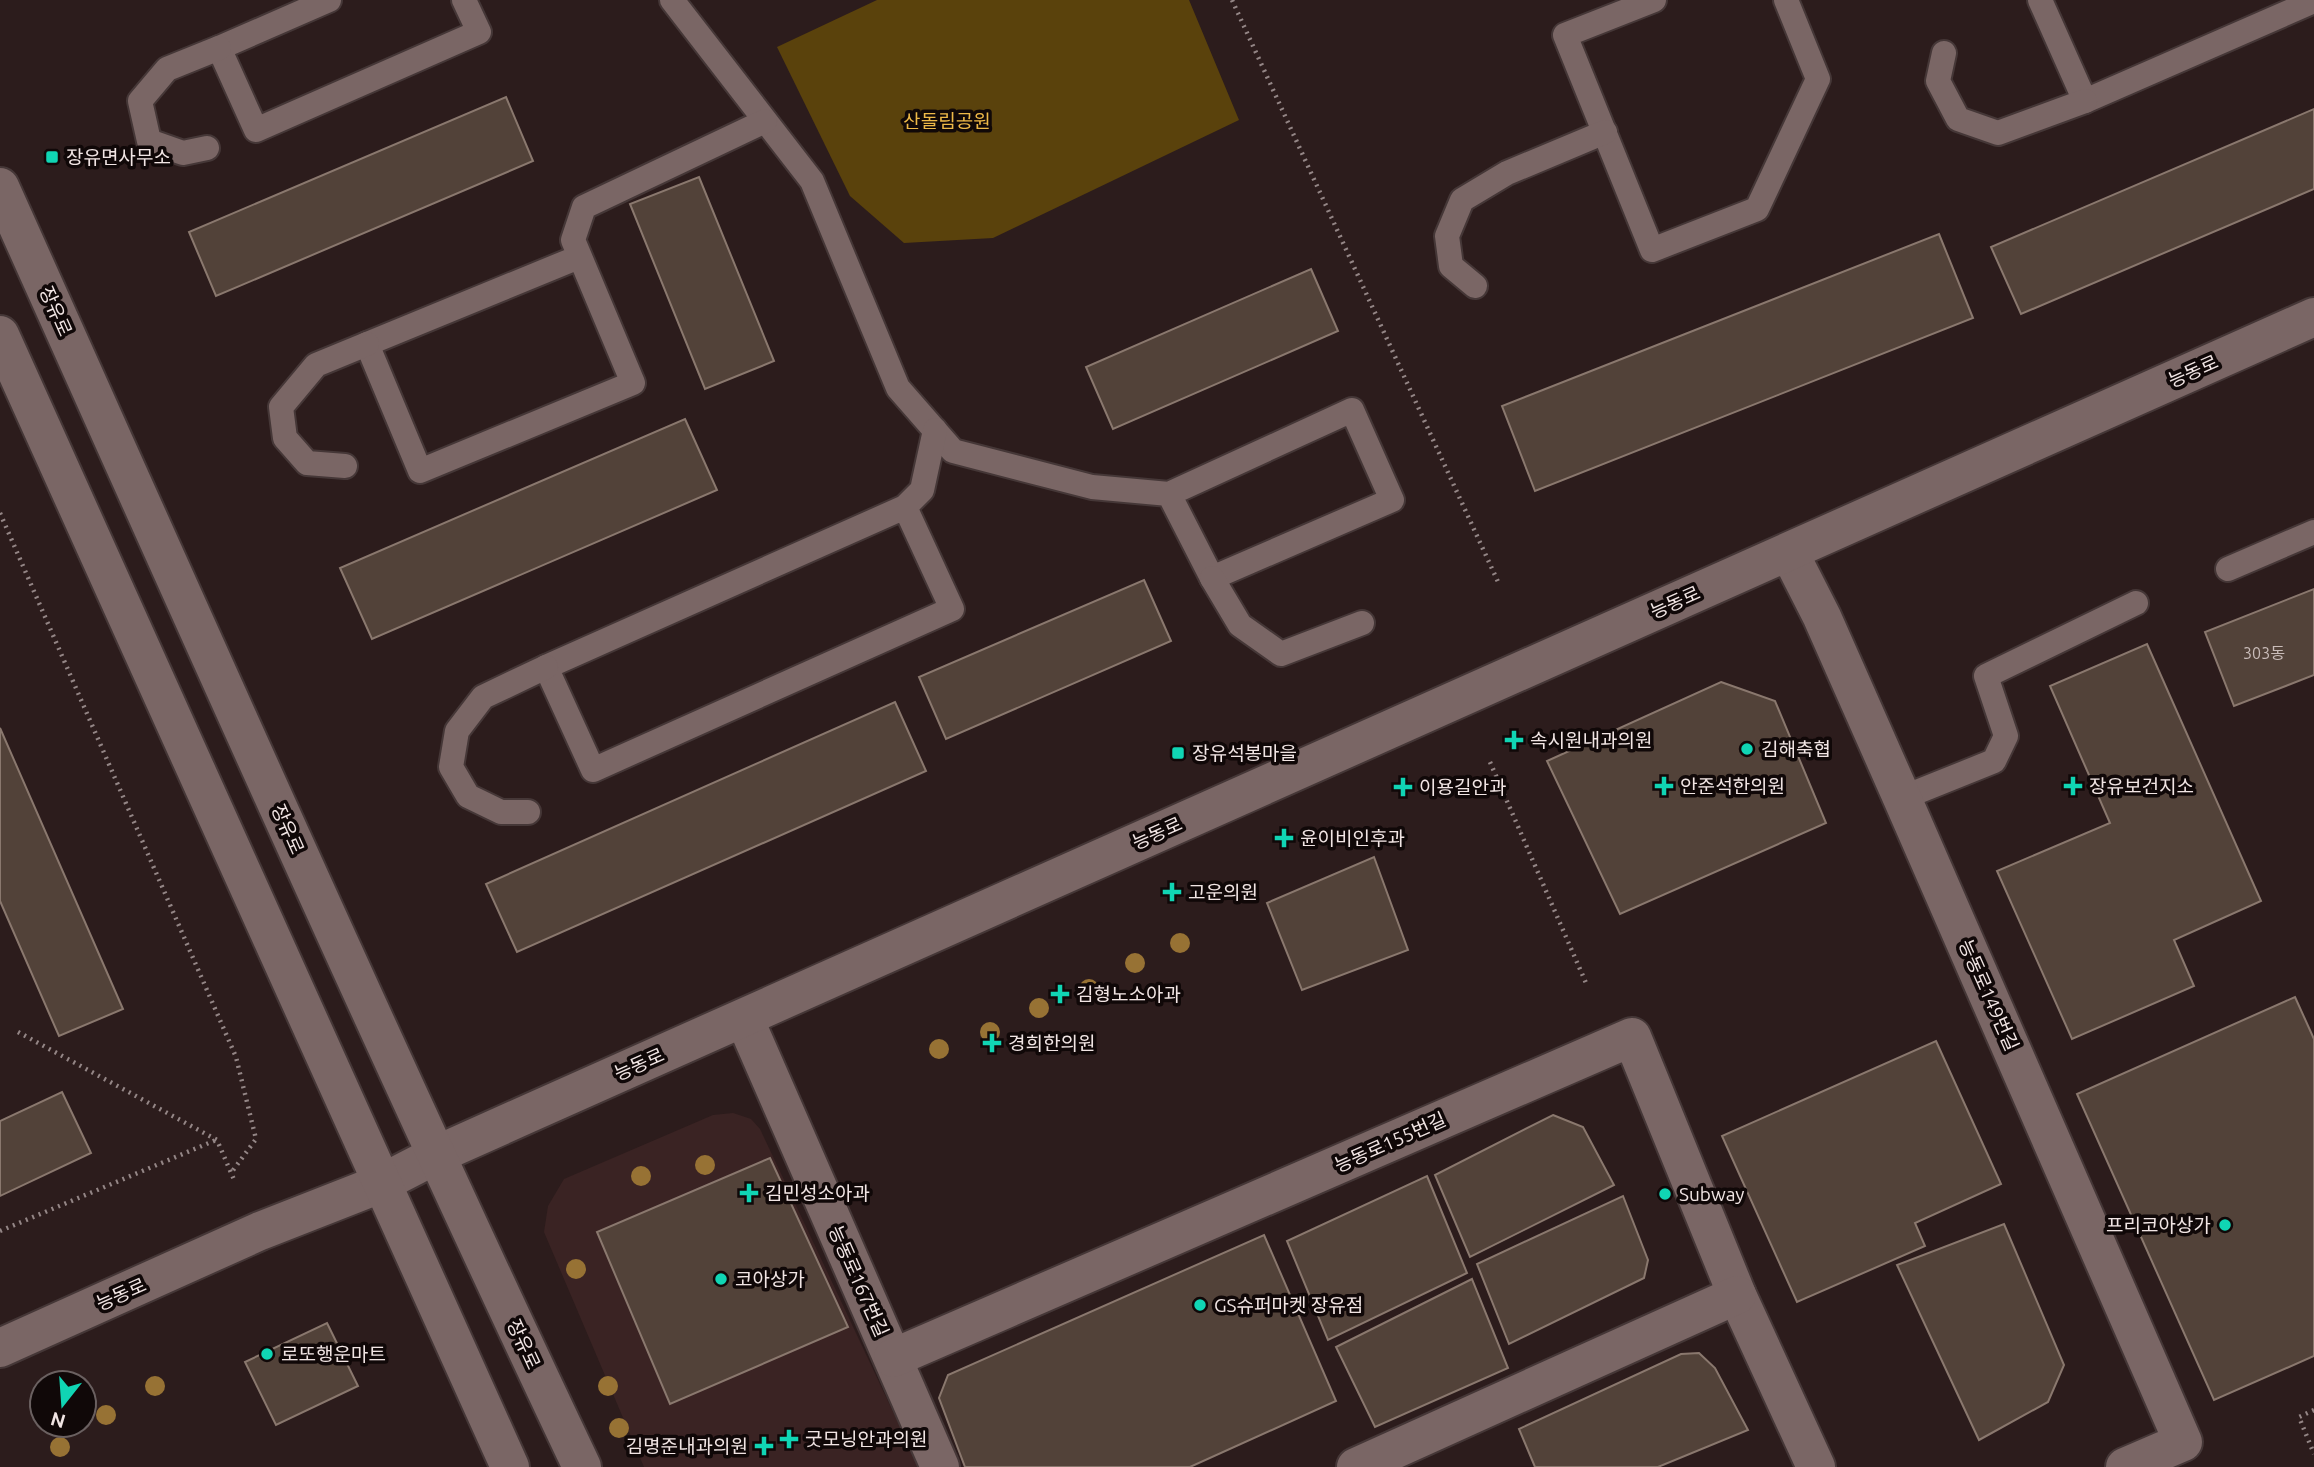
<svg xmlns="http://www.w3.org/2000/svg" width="2314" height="1467" font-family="Ubuntu,'Noto Sans KR',sans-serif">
<rect width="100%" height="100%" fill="#2c1c1c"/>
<!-- built -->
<polygon fill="#3a2323" points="733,1113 751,1119 760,1129 919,1467 644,1467 544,1232 548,1206 564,1179 713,1115"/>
<!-- green -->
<polygon fill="#5a420c" points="877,0 1189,0 1239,120 993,238 904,243 850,196 777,47"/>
<!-- building -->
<g fill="#524239" stroke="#8a786e" stroke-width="2">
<polygon points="506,97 533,161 216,296 189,232"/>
<polygon points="2314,109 2314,189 2021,314 1991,247"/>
<polygon points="699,177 774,361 705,389 630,204"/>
<polygon points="1939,234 1973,318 1535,491 1502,406"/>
<polygon points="1311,269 1338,331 1113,429 1086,367"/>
<polygon points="685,419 717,490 372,639 340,568"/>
<polygon points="1144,580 1171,641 946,739 919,677"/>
<polygon points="2314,589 2314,675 2234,706 2205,632"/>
<polygon points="2147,644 2261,901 2174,940 2194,986 2072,1039 1997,871 2110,823 2050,686"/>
<polygon points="1721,682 1775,701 1826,823 1620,914 1547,761"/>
<polygon points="895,702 926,771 517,952 486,884"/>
<polygon points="0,728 123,1009 59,1036 0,901"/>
<polygon points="1374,857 1408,950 1302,990 1267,903"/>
<polygon points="2295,997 2314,1039 2314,1356 2214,1400 2077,1094"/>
<polygon points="1936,1041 2001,1184 1915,1223 1925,1246 1797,1302 1722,1136"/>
<polygon points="62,1092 91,1153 0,1196 0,1121"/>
<polygon points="1553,1115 1583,1127 1614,1185 1470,1257 1435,1175"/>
<polygon points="770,1158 848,1327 670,1404 597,1232"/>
<polygon points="1427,1176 1467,1273 1328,1340 1287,1241"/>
<polygon points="1623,1196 1648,1260 1644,1278 1509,1344 1477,1264"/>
<polygon points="2004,1224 2064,1365 2048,1402 1979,1440 1897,1265"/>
<polygon points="1264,1235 1336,1401 1190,1467 965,1467 939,1398 948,1375"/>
<polygon points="1472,1279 1508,1368 1375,1427 1336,1347"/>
<polygon points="327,1323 358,1386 276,1425 245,1362"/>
<polygon points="1699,1353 1715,1368 1748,1430 1658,1467 1535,1467 1519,1429 1681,1354"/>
</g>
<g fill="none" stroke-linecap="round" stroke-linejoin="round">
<!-- service casing -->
<g stroke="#453737" stroke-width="28">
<g id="service">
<polyline points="329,0 219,48 256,130 479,32 464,0"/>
<polyline points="672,0 812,181 898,388 953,451 1092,487 1169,494 1352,410 1392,500 1212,578 1169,494"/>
<polyline points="1654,0 1565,35 1652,250 1757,209 1818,79 1786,0"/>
<polyline points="2040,0 2085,101 2314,1"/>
<polyline points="1944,53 1938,81 1958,119 1998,133 2085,101"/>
<polyline points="207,148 183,153 149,141 140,101 167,69 219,48"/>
<polyline points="579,257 367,344 420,471 633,383 573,240 584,207 765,121"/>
<polyline points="1475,286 1451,266 1447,236 1462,200 1507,173 1605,132"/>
<polyline points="345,466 307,463 285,438 281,407 316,365 367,344"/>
<polyline points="905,507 952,609 593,770 546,667 905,507 922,490 935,430"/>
<polyline points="2228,569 2314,532"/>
<polyline points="1212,578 1240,625 1281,654 1362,623"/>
<polyline points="1902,798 1994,761 2006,736 1986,676 2136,603"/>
<polyline points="528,812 501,812 468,796 451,767 457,731 483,697 546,667"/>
</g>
</g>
<!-- minor casing -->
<g stroke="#453737" stroke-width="42">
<g id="minor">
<polyline points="1789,552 1822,617 1902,798 2183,1442 2125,1467"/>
<polyline points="744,1018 940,1467"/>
<polyline points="893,1358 1632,1037 1737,1295 1816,1467"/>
<polyline points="1356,1467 1737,1295"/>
</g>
</g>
<!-- tertiary casing -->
<g stroke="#453737" stroke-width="42">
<polyline id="tertiary" points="0,1348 260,1231 380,1184 436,1155 523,1116 2314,317"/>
</g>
<!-- secondary casing -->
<g stroke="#453737" stroke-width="42">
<g id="secondary">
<path d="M0 187C192 615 381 1043 582 1467"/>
<polyline points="0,335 510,1467"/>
</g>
</g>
<!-- path -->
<g stroke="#948686" stroke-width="4.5" stroke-dasharray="2 5" stroke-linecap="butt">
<polyline points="1232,0 1499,584"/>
<polyline points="0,513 236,1057 256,1139 231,1173"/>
<polyline points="1490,762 1586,983"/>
<polyline points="18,1032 217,1140 235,1182"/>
<polyline points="0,1231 216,1140"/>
<polyline points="2314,1410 2299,1417 2314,1454"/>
</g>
<!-- service -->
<use href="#service" stroke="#7a6665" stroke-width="24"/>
<!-- minor -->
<use href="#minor" stroke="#7a6665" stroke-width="38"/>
<!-- tertiary -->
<use href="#tertiary" stroke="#7a6665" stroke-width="38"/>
<!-- secondary -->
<use href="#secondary" stroke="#7a6665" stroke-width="38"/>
</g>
<!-- trees -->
<g fill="#977234">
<circle cx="1180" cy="943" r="10"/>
<circle cx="1135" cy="963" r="10"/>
<circle cx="1089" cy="989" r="10"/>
<circle cx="1039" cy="1008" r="10"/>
<circle cx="990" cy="1032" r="10"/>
<circle cx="939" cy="1049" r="10"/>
<circle cx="705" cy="1165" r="10"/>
<circle cx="641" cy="1176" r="10"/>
<circle cx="576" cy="1269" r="10"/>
<circle cx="155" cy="1386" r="10"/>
<circle cx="608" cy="1386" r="10"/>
<circle cx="106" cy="1415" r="10"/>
<circle cx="619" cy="1428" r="10"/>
<circle cx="60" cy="1447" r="10"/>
</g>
<!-- markers -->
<g fill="#10d5b4" stroke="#100808" stroke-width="2.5">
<rect x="45" y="150" width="14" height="14" rx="3.5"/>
<path d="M1510.5 729.5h7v7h7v7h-7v7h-7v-7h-7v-7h7z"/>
<circle cx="1747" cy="749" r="7"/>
<rect x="1171" y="746" width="14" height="14" rx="3.5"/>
<path d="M1660.5 775.5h7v7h7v7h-7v7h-7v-7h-7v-7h7z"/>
<path d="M2069.5 775.5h7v7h7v7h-7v7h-7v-7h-7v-7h7z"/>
<path d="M1399.5 776.5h7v7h7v7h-7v7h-7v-7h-7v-7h7z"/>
<path d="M1280.5 827.5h7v7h7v7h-7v7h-7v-7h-7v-7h7z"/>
<path d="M1168.5 881.5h7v7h7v7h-7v7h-7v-7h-7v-7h7z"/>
<path d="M1056.5 983.5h7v7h7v7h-7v7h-7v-7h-7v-7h7z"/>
<path d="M988.5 1032.5h7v7h7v7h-7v7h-7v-7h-7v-7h7z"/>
<path d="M745.5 1182.5h7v7h7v7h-7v7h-7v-7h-7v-7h7z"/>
<circle cx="1665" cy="1194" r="7"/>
<circle cx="2225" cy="1225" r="7"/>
<circle cx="721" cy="1279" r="7"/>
<circle cx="1200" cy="1305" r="7"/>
<circle cx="267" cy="1354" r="7"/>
<path d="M785.5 1428.5h7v7h7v7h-7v7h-7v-7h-7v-7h7z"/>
<path d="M760.5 1435.5h7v7h7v7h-7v7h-7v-7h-7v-7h7z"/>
</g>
<g text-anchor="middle" stroke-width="7" stroke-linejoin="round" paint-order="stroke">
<!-- number labels -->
<g font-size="16" fill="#c9bcb9">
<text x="2264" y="659">303동</text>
</g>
<!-- park labels -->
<g font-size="19" fill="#eeb948" stroke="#100808">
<text x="947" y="128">산돌림공원</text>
</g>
<!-- poi labels -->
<g font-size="19" fill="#f1e5e4" stroke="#100808" text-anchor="start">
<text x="66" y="164">장유면사무소</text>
<text x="1530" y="747">속시원내과의원</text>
<text x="1761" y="756">김해축협</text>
<text x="1192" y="760">장유석봉마을</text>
<text x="1680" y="793">안준석한의원</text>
<text x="2089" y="793">장유보건지소</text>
<text x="1419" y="794">이용길안과</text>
<text x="1300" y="845">윤이비인후과</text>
<text x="1188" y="899">고운의원</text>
<text x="1076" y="1001">김형노소아과</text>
<text x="1008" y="1050">경희한의원</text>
<text x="765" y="1200">김민성소아과</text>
<text x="1679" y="1201">Subway</text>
<text x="2211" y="1232" text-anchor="end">프리코아상가</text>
<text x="735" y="1286">코아상가</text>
<text x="1214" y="1312">GS슈퍼마켓 장유점</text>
<text x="281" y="1361">로또행운마트</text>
<text x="805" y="1446">굿모닝안과의원</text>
<text x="748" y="1453" text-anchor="end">김명준내과의원</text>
</g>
<!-- street labels -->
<g font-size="19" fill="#f1e5e4" stroke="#100808">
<text transform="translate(56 311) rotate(66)" y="7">장유로</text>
<text transform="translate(2193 371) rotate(-24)" y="7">능동로</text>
<text transform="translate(1675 602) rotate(-24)" y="7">능동로</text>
<text transform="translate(288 829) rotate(66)" y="7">장유로</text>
<text transform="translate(1157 833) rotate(-24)" y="7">능동로</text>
<text transform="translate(1989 995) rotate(66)" y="7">능동로149번길</text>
<text transform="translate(639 1064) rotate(-24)" y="7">능동로</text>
<text transform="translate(1390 1142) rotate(-24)" y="7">능동로155번길</text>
<text transform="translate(859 1281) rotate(66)" y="7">능동로167번길</text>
<text transform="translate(121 1294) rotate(-24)" y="7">능동로</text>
<text transform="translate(524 1344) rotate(65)" y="7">장유로</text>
</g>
</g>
<!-- north arrow -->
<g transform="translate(63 1404) rotate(197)"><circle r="33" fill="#100808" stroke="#6a6060" stroke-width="2"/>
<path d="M0-5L12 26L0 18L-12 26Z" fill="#10d5b4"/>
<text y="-10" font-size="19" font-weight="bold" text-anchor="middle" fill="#f1e5e4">N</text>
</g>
</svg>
